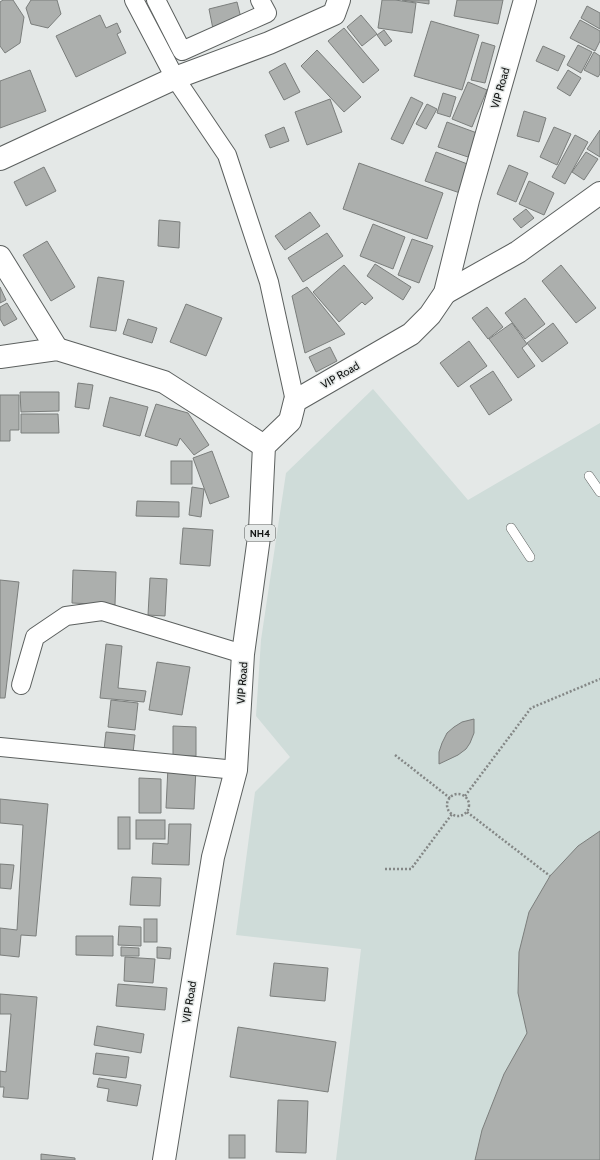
<svg xmlns="http://www.w3.org/2000/svg" width="600" height="1160" font-family="Cabin,sans-serif">
<rect width="100%" height="100%" fill="#e4e8e7"/>
<!-- built -->
<polygon fill="#cfdcd9" points="373,389 468,500 600,423 600,1160 336,1160 361,949 236,935 255,792 290,757 256,716 261,640 286,473"/>
<!-- building -->
<g fill="#acafad" stroke="#7b7e7c">
<polygon points="3,0 13,0 24,17 20,43 5,53 0,46 0,2"/>
<polygon points="31,0 57,0 61,14 48,28 31,24 26,8"/>
<polygon points="382,0 395,0 416,3 412,33 378,28"/>
<polygon points="402,0 429,0 429,4"/>
<polygon points="457,0 503,0 498,24 454,16"/>
<polygon points="237,2 242,22 213,29 209,9"/>
<polygon points="587,6 600,13 600,29 581,18"/>
<polygon points="100,15 106,28 117,23 121,32 117,34 126,53 76,77 56,36"/>
<polygon points="361,15 377,34 362,46 347,27"/>
<polygon points="580,20 600,31 600,41 595,51 570,38"/>
<polygon points="431,21 479,35 462,90 414,76"/>
<polygon points="344,28 379,70 363,83 328,41"/>
<polygon points="384,30 392,41 385,46 377,35"/>
<polygon points="482,42 495,46 485,83 471,80"/>
<polygon points="578,45 592,52 581,73 567,65"/>
<polygon points="543,46 565,56 558,71 536,61"/>
<polygon points="317,50 361,97 344,112 301,66"/>
<polygon points="594,52 600,56 600,74 598,77 584,70"/>
<polygon points="285,63 300,92 284,100 269,72"/>
<polygon points="30,70 46,111 0,128 0,81"/>
<polygon points="568,70 581,78 570,96 557,88"/>
<polygon points="468,82 487,90 472,127 452,119"/>
<polygon points="443,93 456,97 450,117 437,113"/>
<polygon points="411,97 423,103 403,144 391,139"/>
<polygon points="330,99 342,132 307,145 295,112"/>
<polygon points="427,104 437,109 426,129 416,124"/>
<polygon points="524,111 546,118 539,142 517,136"/>
<polygon points="447,122 477,133 468,157 438,147"/>
<polygon points="284,127 289,141 270,148 265,135"/>
<polygon points="554,127 571,134 557,165 540,157"/>
<polygon points="600,130 600,157 587,149"/>
<polygon points="575,135 588,142 565,184 552,177"/>
<polygon points="436,152 470,165 460,193 425,181"/>
<polygon points="586,152 598,159 584,180 572,172"/>
<polygon points="359,163 443,193 427,239 343,209"/>
<polygon points="509,165 528,173 516,202 497,194"/>
<polygon points="44,167 56,191 26,206 14,182"/>
<polygon points="529,181 554,193 544,215 519,204"/>
<polygon points="526,209 534,218 521,228 513,219"/>
<polygon points="310,212 320,226 285,250 275,236"/>
<polygon points="159,220 180,222 179,248 158,246"/>
<polygon points="373,224 405,237 393,269 360,256"/>
<polygon points="327,233 343,256 303,282 288,258"/>
<polygon points="412,239 433,246 419,283 398,275"/>
<polygon points="47,241 75,287 51,301 23,255"/>
<polygon points="375,264 411,287 403,300 367,276"/>
<polygon points="344,265 373,298 365,305 362,302 339,322 313,292"/>
<polygon points="561,265 596,308 576,323 542,281"/>
<polygon points="98,277 124,281 116,331 90,327"/>
<polygon points="0,287 6,300 0,303"/>
<polygon points="307,287 345,334 305,353 292,296"/>
<polygon points="525,298 545,324 525,339 505,313"/>
<polygon points="7,303 17,319 4,326 0,319 0,307"/>
<polygon points="186,304 222,318 206,356 170,342"/>
<polygon points="487,307 503,327 488,339 472,318"/>
<polygon points="128,319 157,328 152,343 123,334"/>
<polygon points="512,323 527,344 522,348 535,366 518,378 489,339"/>
<polygon points="553,323 568,343 542,362 527,343"/>
<polygon points="469,341 487,366 458,387 440,363"/>
<polygon points="330,347 337,361 316,372 309,357"/>
<polygon points="493,371 512,400 489,415 470,386"/>
<polygon points="78,383 93,385 89,409 75,407"/>
<polygon points="20,392 59,392 59,411 21,412"/>
<polygon points="0,395 19,395 19,430 10,430 10,441 0,441"/>
<polygon points="110,397 148,407 140,436 103,426"/>
<polygon points="156,404 188,413 209,445 194,455 180,438 177,446 145,436"/>
<polygon points="21,414 58,414 59,433 21,433"/>
<polygon points="212,451 229,497 210,504 193,458"/>
<rect x="171" y="461" width="21" height="23"/>
<polygon points="192,487 204,489 201,517 189,515"/>
<polygon points="137,501 179,502 179,517 136,516"/>
<polygon points="183,528 213,530 210,566 180,564"/>
<polygon points="73,570 116,572 115,605 72,603"/>
<polygon points="150,578 167,579 165,616 148,615"/>
<polygon points="0,580 19,582 5,698 0,698"/>
<polygon points="106,644 122,646 118,688 146,691 144,702 100,698"/>
<polygon points="157,662 190,667 182,715 149,710"/>
<polygon points="111,700 138,703 135,730 108,727"/>
<polygon points="474,719 474,733 470,743 466,749 458,755 439,764 439,752 442,743 447,733 454,727 462,722"/>
<polygon points="173,726 196,727 196,756 173,756"/>
<polygon points="106,732 135,735 133,753 104,750"/>
<polygon points="168,767 196,768 194,809 166,808"/>
<polygon points="139,778 161,779 161,813 139,813"/>
<polygon points="0,799 48,804 36,936 21,935 19,957 0,955 0,928 17,930 23,825 0,823"/>
<rect x="118" y="817" width="12" height="32"/>
<rect x="136" y="820" width="29" height="19"/>
<polygon points="169,824 191,824 189,865 152,864 153,843 168,844"/>
<polygon points="600,831 600,1160 475,1160 482,1130 504,1074 527,1033 518,993 519,952 529,912 550,876 578,846"/>
<polygon points="0,864 14,865 11,889 0,888"/>
<polygon points="132,877 161,878 160,906 130,905"/>
<rect x="144" y="919" width="13" height="23"/>
<polygon points="119,926 141,927 141,946 118,945"/>
<polygon points="76,936 113,936 113,956 76,955"/>
<polygon points="121,947 139,948 139,956 121,956"/>
<polygon points="157,947 171,948 170,959 157,958"/>
<polygon points="125,957 155,959 153,983 124,981"/>
<polygon points="274,963 328,968 325,1001 270,996"/>
<polygon points="118,984 167,988 165,1010 116,1006"/>
<polygon points="0,994 37,997 28,1099 3,1097 4,1087 0,1087 0,1071 6,1072 11,1014 0,1014"/>
<polygon points="97,1026 144,1034 141,1053 94,1045"/>
<polygon points="238,1027 336,1042 328,1092 230,1077"/>
<polygon points="96,1053 129,1057 126,1078 93,1074"/>
<polygon points="99,1078 141,1085 137,1106 107,1101 109,1089 97,1087"/>
<polygon points="278,1100 308,1101 306,1153 276,1152"/>
<rect x="229" y="1135" width="16" height="23"/>
<polygon points="41,1154 75,1158 75,1160 41,1160"/>
</g>
<g fill="none" stroke-linecap="round" stroke-linejoin="round">
<!-- lane casing -->
<g stroke="#5c605f" stroke-width="10">
<g id="lane">
<polyline points="589,476 600,492"/>
<polyline points="511,528 530,557"/>
</g>
</g>
<!-- street casing -->
<g stroke="#5c605f" stroke-width="20">
<g id="street">
<polyline points="134,0 175,78 227,155 269,282 295,401"/>
<polyline points="156,0 182,51 267,13 260,0"/>
<polyline points="21,685 35,637 66,616 102,611 243,654"/>
<polyline points="0,747 236,770"/>
</g>
</g>
<!-- secondary casing -->
<g stroke="#5c605f" stroke-width="24">
<g id="secondary">
<polyline points="0,159 175,78 269,43 334,14 339,0"/>
<polyline points="0,257 57,349"/>
<polyline points="445,293 518,252 600,193"/>
<polyline points="0,357 57,349 164,382 264,446"/>
</g>
</g>
<!-- highway casing -->
<g stroke="#5c605f" stroke-width="24">
<polyline id="highway" points="164,1160 213,857 236,770 243,654 260,530 264,446 290,421 295,401 411,334 430,315 445,293 468,200 525,0"/>
</g>
<!-- path -->
<g stroke="#848786" stroke-width="2.5" stroke-dasharray="2 2" stroke-linecap="butt">
<polyline points="395,755 450,798"/>
<circle cx="458" cy="805" r="11"/>
<polyline points="465,796 531,708 600,679"/>
<polyline points="467,812 550,876"/>
<polyline points="385,869 411,869 452,814"/>
</g>
<!-- lane -->
<use href="#lane" stroke="#fff" stroke-width="9"/>
<!-- street -->
<use href="#street" stroke="#fff" stroke-width="18"/>
<!-- secondary -->
<use href="#secondary" stroke="#fff" stroke-width="22"/>
<!-- highway -->
<use href="#highway" stroke="#fff" stroke-width="22"/>
</g>
<g text-anchor="middle" stroke-width="3" stroke-linejoin="round" paint-order="stroke">
<!-- shield labels -->
<rect fill="#e4e8e7" stroke="#515453" stroke-width="1" x="245" y="525" width="30" height="16" rx="3"/>
<g font-size="10" font-weight="bold" fill="#121413">
<text x="260" y="537">NH4</text>
</g>
<!-- street labels -->
<g font-size="11" fill="#121413" stroke="#e4e8e7">
<text transform="translate(500 88) rotate(-74)" y="4">VIP Road</text>
<text transform="translate(340 375) rotate(-30)" y="4">VIP Road</text>
<text transform="translate(242 683) rotate(-86)" y="4">VIP Road</text>
<text transform="translate(189 1002) rotate(-81)" y="4">VIP Road</text>
</g>
</g>
</svg>
